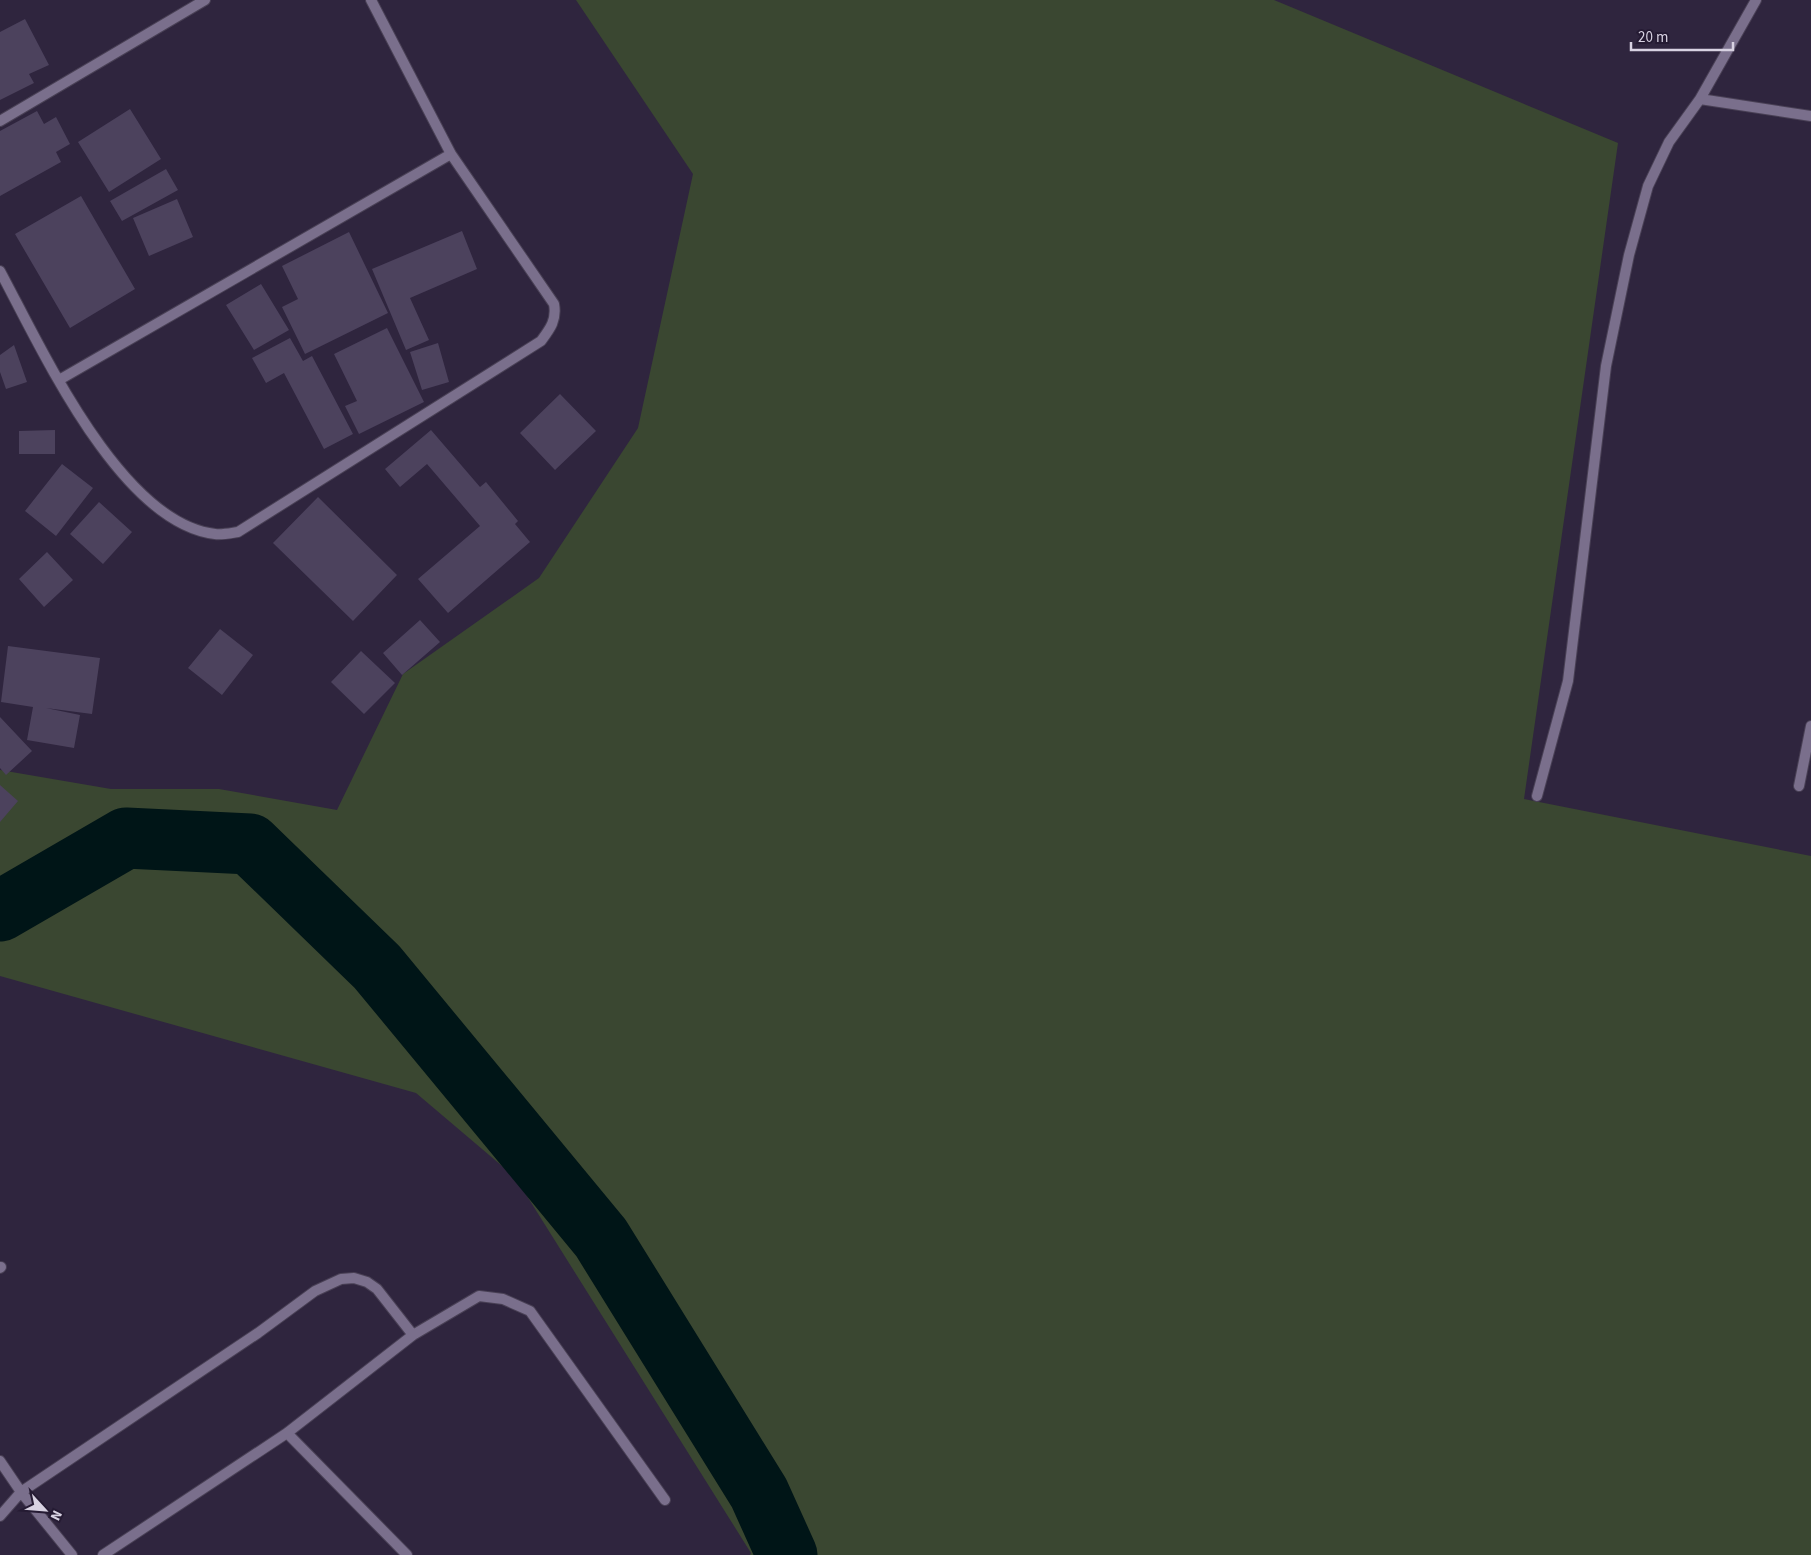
<svg xmlns="http://www.w3.org/2000/svg" width="1811" height="1555" viewBox="0 0 1811 1555" font-family="'Source Sans 3',sans-serif">
<style>
.green{fill:#3a4731}
.lines{fill:none;stroke-linecap:round;stroke-linejoin:round}
.river{stroke:#001517;stroke-width:61}
.building{fill:#4c425d}
.minor-casing{stroke:#494055;stroke-width:12}
.minor{stroke:#7a6f8c;stroke-width:10}
</style>
<rect width="100%" height="100%" fill="#2f253e"/>
<path class="green" d="M 576,0 L 1274,0 L 1618,143 L 1524,799 L 1811,856 L 1811,1555 L 750,1555 L 751,1553 L 515,1177 L 416,1093 L 0,976 L 0,770 L 111,789 L 219,789 L 337,810 L 403,674 L 539,578 L 638,428 L 693,174 Z"/>
<g class="lines">
<path class="river" d="M 0,911 L 126,838 L 250,844 L 377,967 L 601,1238 L 759,1493 L 787,1555"/>
</g>
<path class="building" d="M 25,19 L 49,65 L 29,74 L 34,83 L 0,100 L 0,32 Z
M 130,109 L 161,159 L 109,192 L 78,142 Z
M 37,111 L 44,124 L 56,117 L 70,144 L 56,152 L 61,162 L 0,196 L 0,131 Z
M 166,169 L 178,190 L 122,221 L 110,201 Z
M 81,196 L 135,289 L 70,328 L 15,234 Z
M 177,199 L 193,237 L 149,256 L 133,218 Z
M 462,231 L 477,269 L 410,298 L 429,340 L 406,350 L 372,269 Z
M 349,232 L 388,313 L 305,354 L 282,307 L 298,299 L 282,266 Z
M 261,284 L 289,330 L 254,350 L 226,305 Z
M 387,328 L 424,402 L 359,434 L 345,406 L 357,401 L 334,354 Z
M 290,338 L 303,361 L 312,356 L 353,434 L 324,449 L 284,373 L 266,383 L 252,358 Z
M 438,343 L 449,382 L 422,390 L 410,352 Z
M 14,345 L 27,382 L 6,389 L 0,372 L 0,355 Z
M 560,394 L 596,431 L 555,470 L 520,433 Z
M 55,430 L 55,454 L 19,454 L 19,431 Z
M 431,430 L 480,487 L 486,482 L 518,521 L 515,524 L 530,542 L 448,613 L 418,579 L 480,526 L 427,464 L 400,487 L 385,469 Z
M 62,464 L 93,488 L 56,536 L 25,511 Z
M 318,497 L 397,575 L 353,621 L 273,543 Z
M 99,502 L 132,532 L 103,564 L 70,534 Z
M 47,552 L 73,580 L 44,607 L 19,579 Z
M 420,620 L 440,642 L 402,675 L 383,653 Z
M 220,629 L 253,655 L 222,695 L 188,668 Z
M 8,646 L 100,658 L 92,714 L 46,708 L 80,715 L 74,748 L 27,740 L 33,707 L 1,702 Z
M 361,651 L 395,683 L 364,714 L 331,682 Z
M 0,717 L 32,751 L 6,775 L 0,768 Z
M 0,785 L 18,801 L 0,822 Z"/>
<g class="lines">
<defs>
<path id="minor" d="M 1700,99 L 1811,116
M 0,121 L 205,0
M 0,271 C 41,347 120,523 215,534 C 222,535 231,533 238,532 L 541,341 C 550,329 557,320 554,304 L 451,154 L 371,0
M 59,380 L 451,154
M 1799,786 L 1811,726
M 1537,796 L 1568,681 L 1606,366 L 1629,255 L 1648,186 L 1669,142 L 1700,99 L 1756,0
M 0,1268 L 1,1267
M 287,1433 L 407,1555
M 0,1461 L 21,1492 L 72,1555
M 0,1516 L 21,1492 L 258,1333 L 315,1291 L 341,1279 L 354,1278 L 367,1282 L 377,1289 L 413,1335
M 103,1555 L 287,1433 L 413,1335 L 479,1296 L 503,1299 L 530,1311 L 665,1500"/>
</defs>
<use href="#minor" class="minor-casing"/>
<use href="#minor" class="minor"/>
</g>
<g transform="translate(45 1510) rotate(116)" stroke="#251b33" stroke-width="4" paint-order="stroke">
<path d="M0-4L9 19L0 12L-9 19Z" fill="#d8d2e2"/>
<text y="-8" font-size="14" font-weight="bold" text-anchor="middle" fill="#d8d2e2">N</text>
</g>
<path d="M1631 42v8h102v-8" fill="none" stroke="#d8d2e2" stroke-width="2.5"/>
<text x="1638" y="42" font-size="15" fill="#d8d2e2" stroke="#251b33" stroke-width="4" paint-order="stroke">20 m</text>
</svg>
